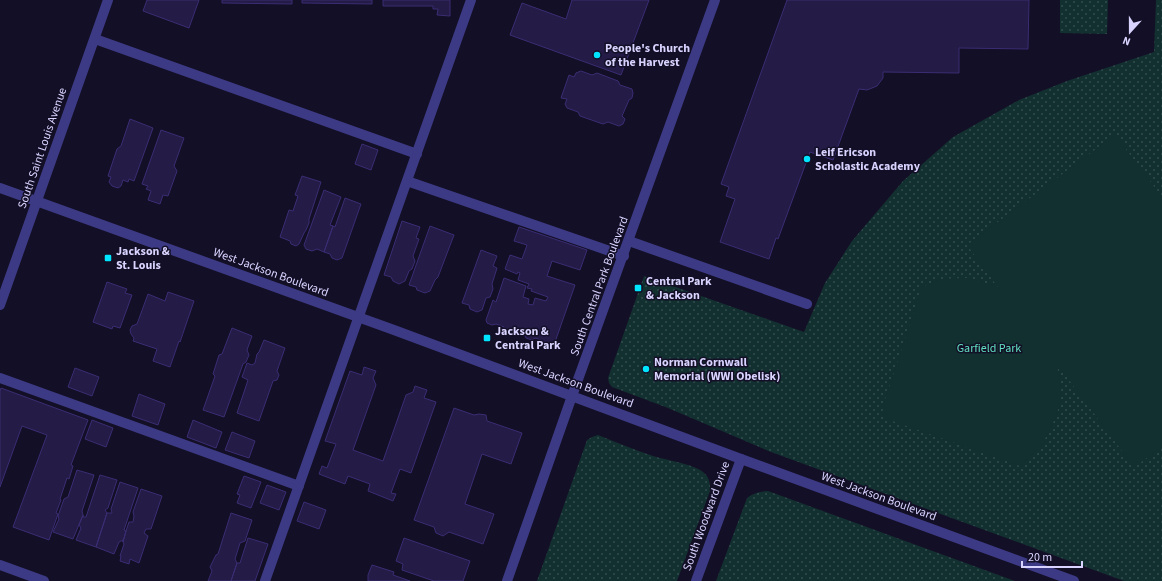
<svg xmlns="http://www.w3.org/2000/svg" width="1162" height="581" viewBox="0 0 1162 581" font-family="'Source Sans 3',sans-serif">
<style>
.grass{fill:url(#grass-dots)}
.garden{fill:#12302f}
.building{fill:#241b47;stroke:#3b2d73}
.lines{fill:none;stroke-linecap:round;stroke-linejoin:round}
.service{stroke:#3d3a85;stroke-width:10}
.minor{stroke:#3d3a85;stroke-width:10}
.tertiary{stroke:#3d3a85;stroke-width:10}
.poi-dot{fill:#00e5ff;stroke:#130f26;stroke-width:1.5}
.labels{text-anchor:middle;stroke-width:3;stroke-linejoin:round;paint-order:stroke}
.poi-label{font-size:12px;font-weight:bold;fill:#d9d4ff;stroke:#130f26;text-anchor:start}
.street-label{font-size:12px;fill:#d9d4ff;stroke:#130f26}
.park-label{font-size:12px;fill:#5fe0c0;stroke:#130f26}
</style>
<defs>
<pattern id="grass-dots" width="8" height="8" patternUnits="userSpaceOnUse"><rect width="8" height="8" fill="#12302f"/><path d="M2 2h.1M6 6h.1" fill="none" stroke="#344d4e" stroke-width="1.8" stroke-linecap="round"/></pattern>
</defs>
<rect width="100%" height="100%" fill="#130f26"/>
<path class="grass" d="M 1060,0 L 1108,0 L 1107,34 L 1060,33 Z
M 1156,0 L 1162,0 L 1162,581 L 1124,581 L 771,452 L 668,408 L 612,387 L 609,383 L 608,378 L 644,276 L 804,332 L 825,283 L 852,241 L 903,181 L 953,137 L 1019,100 L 1067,81 L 1154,52 Z
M 598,435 C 616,442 635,450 653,456 C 665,460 694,464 703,472 C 709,476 711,485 710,491 L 677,581 L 537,581 L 587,440 L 592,437 Z
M 768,491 L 779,495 L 1015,581 L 716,581 L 747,498 C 754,493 759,492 768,491 Z"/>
<path class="garden" d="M 1115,135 L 1162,197 L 1162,447 L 1134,467 L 1057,364 C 1058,374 1062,384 1061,395 C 1061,408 1047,439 1038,449 C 1032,455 1026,460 1020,466 L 890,420 C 884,416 882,413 883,406 L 922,287 L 941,279 L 966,278 L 989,284 L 1000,290 L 967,245 Z"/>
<path class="building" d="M 147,0 L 199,0 L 189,28 L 143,11 Z
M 222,0 L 292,0 L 292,4 L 222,3 Z
M 302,0 L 372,0 L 372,4 L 302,3 Z
M 383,0 L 450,0 L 450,16 L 437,15 L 438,9 L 433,9 L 433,6 L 383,6 Z
M 572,0 L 649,0 L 621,75 L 510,35 L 522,3 L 566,19 Z
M 787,0 L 1029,0 L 1028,49 L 959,48 L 959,73 L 883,72 L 883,78 L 877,86 L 867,90 L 859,89 L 833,160 L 810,152 L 778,239 L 776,238 L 769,259 L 720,242 L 735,199 L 726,196 L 729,187 L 721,184 Z
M 581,71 L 592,75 L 597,73 L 618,81 L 620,85 L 632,89 L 633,93 L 632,98 L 629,100 L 622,116 L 625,119 L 623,124 L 619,126 L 608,122 L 603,124 L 580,116 L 578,112 L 567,108 L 565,104 L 567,99 L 561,98 L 569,75 L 574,77 L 576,73 Z
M 130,119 L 153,128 L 134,181 L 129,179 L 128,182 L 123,180 L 121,186 L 118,188 L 112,186 L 109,182 L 111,177 L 108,176 L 117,149 L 121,146 Z
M 161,130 L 184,138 L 174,166 L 177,171 L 168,196 L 163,195 L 160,204 L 148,200 L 151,191 L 146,189 L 148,186 L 142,184 Z
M 362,144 L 378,150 L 371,170 L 355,164 Z
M 302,176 L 321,182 L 309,219 L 309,223 L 306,230 L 304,233 L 299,244 L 296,246 L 291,244 L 290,241 L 280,237 L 289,210 L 293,211 L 298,196 L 295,195 Z
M 324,190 L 341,197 L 330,225 L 333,226 L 324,252 L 317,249 L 312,251 L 306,249 L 304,245 Z
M 345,198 L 361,204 L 342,258 L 337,260 L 332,258 L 330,254 L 324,252 L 333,226 L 335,227 Z
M 402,221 L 420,227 L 416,238 L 419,239 L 413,256 L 415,261 L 412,269 L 409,271 L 405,281 L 399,284 L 393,281 L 391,277 L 384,275 Z
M 430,226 L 454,235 L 438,277 L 435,280 L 430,291 L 425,293 L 417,290 L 416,287 L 409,285 Z
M 519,227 L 587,250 L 580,270 L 552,261 L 547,276 L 575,285 L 554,345 L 550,347 L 545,344 L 543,341 L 535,338 L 532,340 L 526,338 L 524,334 L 515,331 L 511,332 L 505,330 L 504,327 L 496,324 L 492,325 L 487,323 L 486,320 L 493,300 L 496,302 L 504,278 L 526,286 L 523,297 L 529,299 L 528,304 L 533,305 L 535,298 L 546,301 L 548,297 L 531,291 L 532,289 L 527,288 L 529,284 L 518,280 L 520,273 L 518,272 L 517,274 L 505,269 L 510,255 L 522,259 L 527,245 L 514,241 Z
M 481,250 L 497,256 L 493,266 L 497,268 L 492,284 L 493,289 L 490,297 L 486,298 L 482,310 L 477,312 L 470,309 L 469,305 L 462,303 Z
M 107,282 L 127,289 L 125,293 L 132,295 L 120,328 L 113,326 L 112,329 L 93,322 Z
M 168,292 L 194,301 L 180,342 L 179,341 L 170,367 L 153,361 L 157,349 L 133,341 L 134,338 L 131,334 L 130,330 L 132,326 L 137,324 L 148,294 L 165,301 Z
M 232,328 L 252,336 L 247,350 L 249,355 L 246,362 L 243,364 L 224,417 L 203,410 L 215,376 L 213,374 L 219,355 L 222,354 Z
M 264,340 L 285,348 L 277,371 L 279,375 L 277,380 L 273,381 L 259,421 L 237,413 L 248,380 L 242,377 L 247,363 L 252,365 L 255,363 L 257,354 L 259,352 Z
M 364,367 L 376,371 L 373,378 L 376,385 L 353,450 L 383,461 L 406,395 L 413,392 L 415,386 L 427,390 L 424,398 L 436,402 L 411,473 L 400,469 L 391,493 L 396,494 L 393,501 L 368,491 L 370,484 L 348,476 L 345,484 L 319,474 L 322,466 L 327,468 L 336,444 L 325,441 L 350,371 L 362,375 Z
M 75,368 L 99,377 L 92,396 L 68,387 Z
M 1,388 L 88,420 L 71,465 L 73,466 L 69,479 L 67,478 L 60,499 L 61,500 L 56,513 L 58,514 L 49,540 L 13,527 L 47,435 L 22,426 L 0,487 L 0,391 Z
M 139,394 L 165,404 L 158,425 L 132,416 Z
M 454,408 L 474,415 L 479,414 L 486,415 L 487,421 L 522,433 L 511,464 L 482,454 L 465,504 L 494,514 L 483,544 L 449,532 L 443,536 L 436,533 L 434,527 L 414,520 Z
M 92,420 L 113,428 L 106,447 L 85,439 Z
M 193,420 L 222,432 L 216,448 L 187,437 Z
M 232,432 L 255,441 L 249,458 L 225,450 Z
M 77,470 L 94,475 L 82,511 L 83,515 L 73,539 L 53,532 L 59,519 L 58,516 L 64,499 L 68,497 Z
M 100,475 L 117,480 L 108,508 L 105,510 L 107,513 L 96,547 L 76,540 L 81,528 L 79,525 L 83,515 L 83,517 L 86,517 Z
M 244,476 L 261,482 L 251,508 L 237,503 L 240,495 L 237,494 Z
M 120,482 L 138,488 L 124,530 L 126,531 L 123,542 L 123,540 L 119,542 L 114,554 L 96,547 L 107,513 L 112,513 L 111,509 Z
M 267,485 L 286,492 L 279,510 L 260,503 Z
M 141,489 L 162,496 L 151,529 L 146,529 L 144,533 L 148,536 L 139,563 L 130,559 L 129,564 L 120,561 L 121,556 L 120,556 L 124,544 L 123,542 L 126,531 L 129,522 L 133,522 L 134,516 L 133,512 Z
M 304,502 L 326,510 L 319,529 L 297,521 Z
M 231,513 L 252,520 L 245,541 L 240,543 L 235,559 L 237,563 L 231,581 L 208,581 L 212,571 L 210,567 L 216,555 L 218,554 Z
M 248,538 L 268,544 L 255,581 L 231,581 L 237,563 L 240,563 Z
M 404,538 L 470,561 L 463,581 L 434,581 L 402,570 L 403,564 L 396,561 Z
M 372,565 L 394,572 L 393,575 L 410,581 L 368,581 L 368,575 Z"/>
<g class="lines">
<path class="service" d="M 95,39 L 417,154
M 407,181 L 624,256
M 629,241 L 807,304
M 0,378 L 299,486
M 265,581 L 471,0
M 696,581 L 741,459"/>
<path class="minor" d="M 0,305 L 108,0
M 0,565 L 44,581"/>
<path class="tertiary" d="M 0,188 L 394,330 L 741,459 L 1074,581
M 507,581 L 572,396 L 715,0"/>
</g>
<g class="poi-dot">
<circle cx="597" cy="55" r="4"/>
<circle cx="807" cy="159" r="4"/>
<rect x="104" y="254" width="8" height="8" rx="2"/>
<rect x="634" y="284" width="8" height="8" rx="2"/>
<rect x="483" y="334" width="8" height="8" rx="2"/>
<circle cx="646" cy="369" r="4"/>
</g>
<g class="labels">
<g class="poi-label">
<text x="605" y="52">People's Church<tspan x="605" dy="14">of the Harvest</tspan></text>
<text x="815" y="156">Leif Ericson<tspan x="815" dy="14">Scholastic Academy</tspan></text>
<text x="116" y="255">Jackson &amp;<tspan x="116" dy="14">St. Louis</tspan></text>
<text x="646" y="285">Central Park<tspan x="646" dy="14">&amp; Jackson</tspan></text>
<text x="495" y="335">Jackson &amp;<tspan x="495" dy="14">Central Park</tspan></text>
<text x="654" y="366">Norman Cornwall<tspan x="654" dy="14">Memorial (WWI Obelisk)</tspan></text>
</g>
<g class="street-label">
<text transform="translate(42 148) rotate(-71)" y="4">South Saint Louis Avenue</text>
<text transform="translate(271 272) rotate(20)" y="4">West Jackson Boulevard</text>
<text transform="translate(599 286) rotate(-70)" y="4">South Central Park Boulevard</text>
<text transform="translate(576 383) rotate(20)" y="4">West Jackson Boulevard</text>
<text transform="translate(879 496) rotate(20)" y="4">West Jackson Boulevard</text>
<text transform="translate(706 516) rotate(-70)" y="4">South Woodward Drive</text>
</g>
<g class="park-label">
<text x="989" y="352">Garfield Park</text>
</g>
</g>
<g transform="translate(1130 32) rotate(201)" stroke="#130f26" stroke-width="3" paint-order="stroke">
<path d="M0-3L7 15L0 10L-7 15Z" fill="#d9d4ff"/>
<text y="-6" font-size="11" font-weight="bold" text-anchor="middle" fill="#d9d4ff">N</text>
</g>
<path d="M1022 561v6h60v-6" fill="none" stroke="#d9d4ff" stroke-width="2"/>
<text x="1028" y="561" font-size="12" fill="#d9d4ff" stroke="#130f26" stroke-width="3" paint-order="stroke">20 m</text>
</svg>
